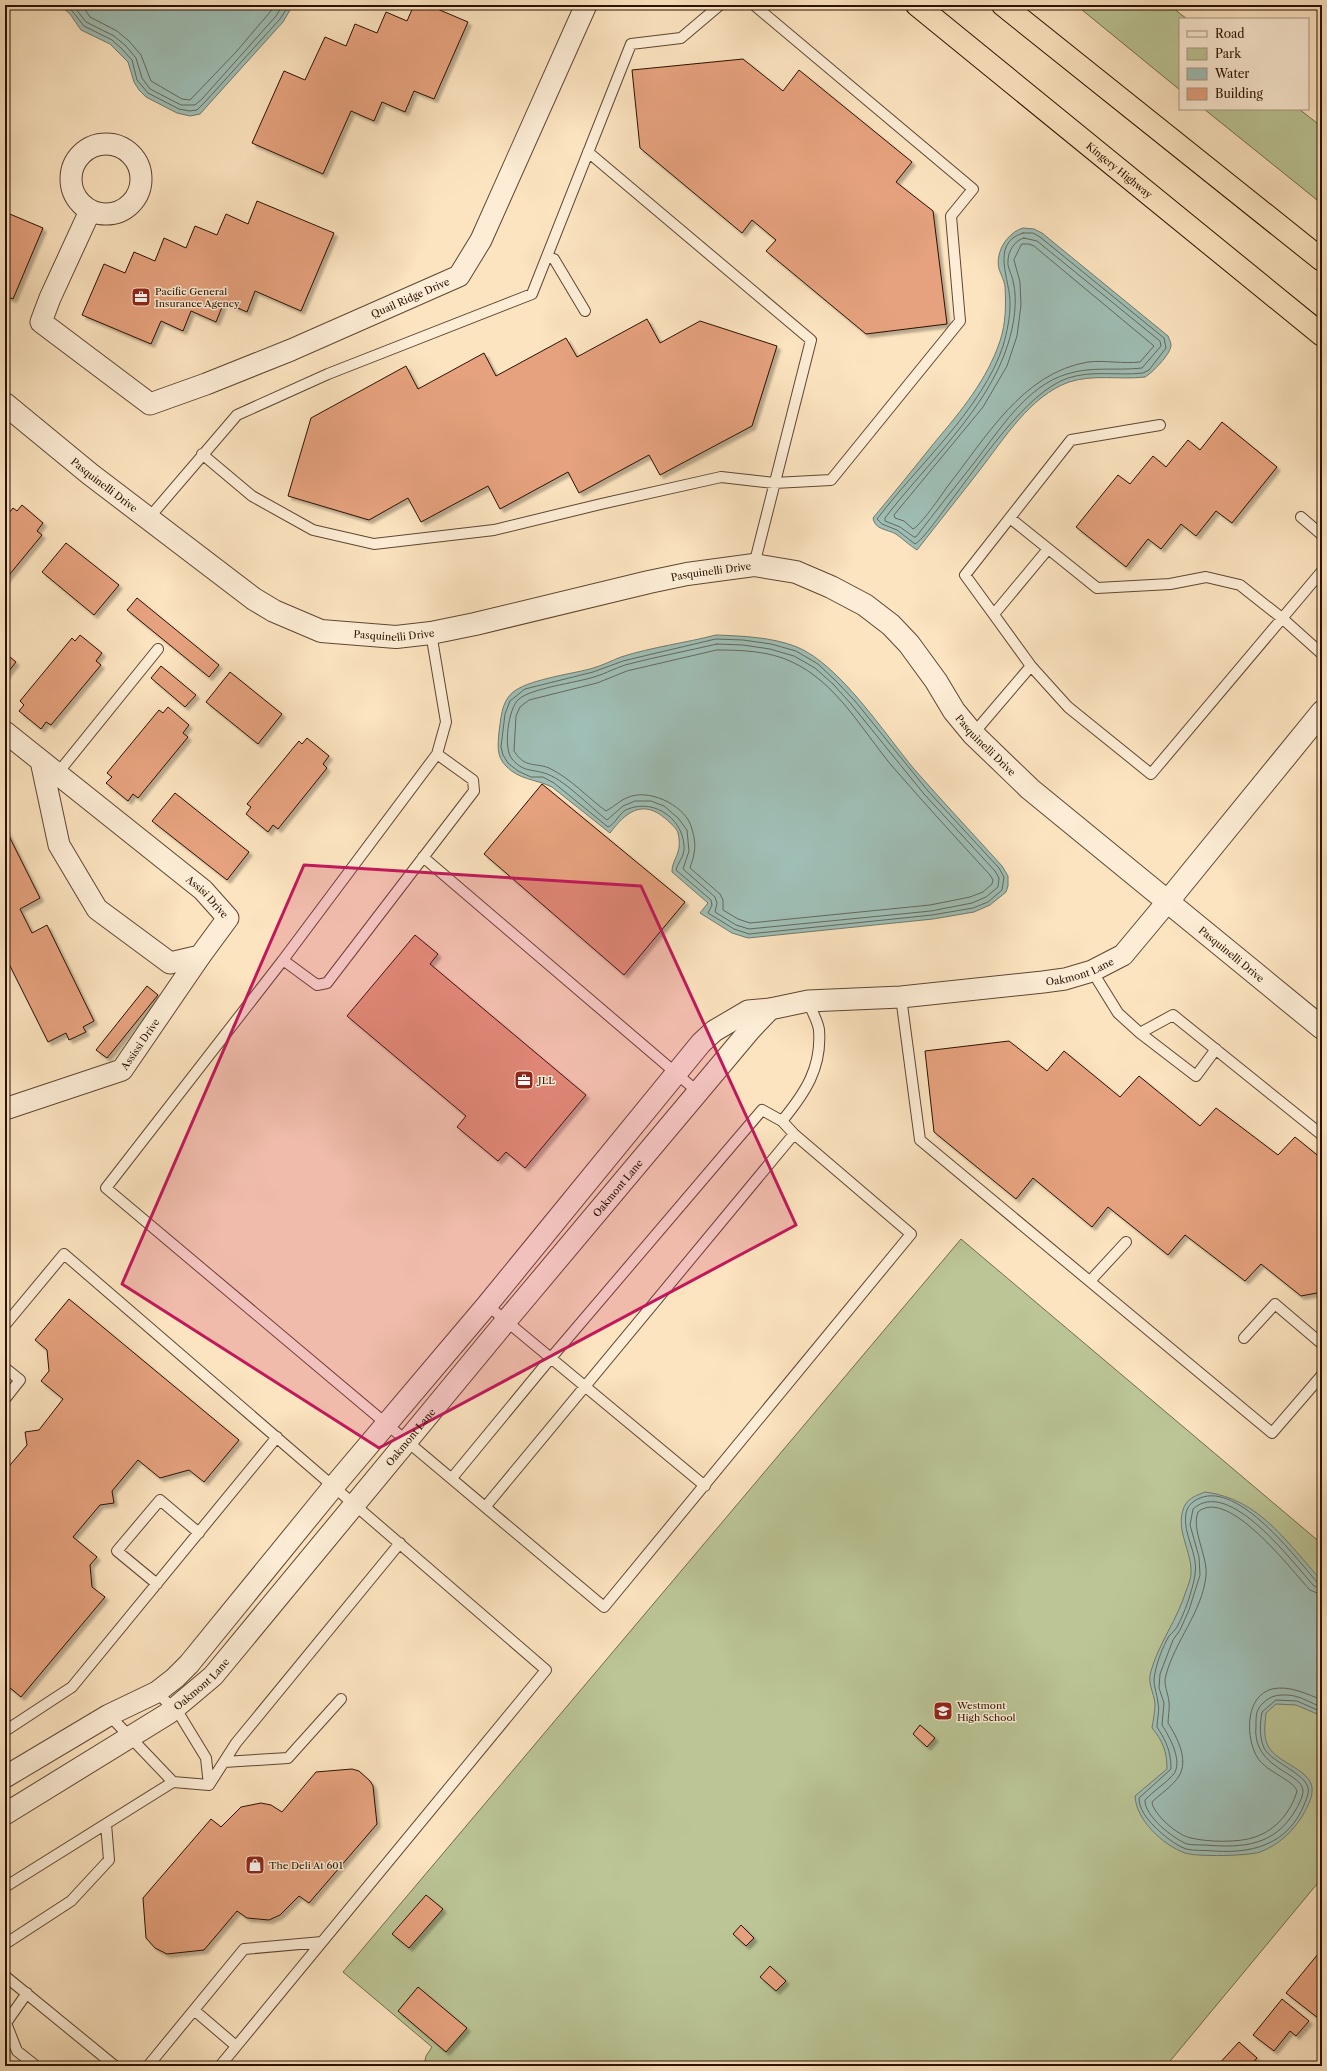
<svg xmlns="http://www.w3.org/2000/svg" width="1327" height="2071" viewBox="0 0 1327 2071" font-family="'Libre Caslon Text',serif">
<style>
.green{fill:#bbc596;stroke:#726b4c}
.water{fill:#9fbeb5;stroke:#70796d}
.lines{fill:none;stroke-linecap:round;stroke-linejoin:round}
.shore{stroke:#64685b;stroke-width:1}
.building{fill:#e6a27e;stroke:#2a1101;filter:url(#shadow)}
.service-casing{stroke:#5e4631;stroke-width:12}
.minor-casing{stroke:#5e4631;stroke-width:23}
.tertiary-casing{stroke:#5e4631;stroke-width:24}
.motorway-casing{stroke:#2a1101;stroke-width:24}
.service{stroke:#fdedd6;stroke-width:10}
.minor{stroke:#fdedd6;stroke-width:21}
.tertiary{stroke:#fdedd6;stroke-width:22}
.motorway{stroke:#fce4c0;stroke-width:22}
.marked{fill:#c2185b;fill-opacity:0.2;stroke:#c2185b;stroke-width:3;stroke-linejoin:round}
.labels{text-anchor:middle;stroke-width:3;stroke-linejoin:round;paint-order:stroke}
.street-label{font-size:10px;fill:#2a1101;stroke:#fdedd6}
.poi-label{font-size:10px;fill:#2a1101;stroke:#fdedd6;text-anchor:start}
</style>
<defs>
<filter id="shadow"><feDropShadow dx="3.5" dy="3.5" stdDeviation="1" flood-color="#0004"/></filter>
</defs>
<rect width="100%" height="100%" fill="#fce4c0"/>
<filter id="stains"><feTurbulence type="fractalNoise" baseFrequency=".005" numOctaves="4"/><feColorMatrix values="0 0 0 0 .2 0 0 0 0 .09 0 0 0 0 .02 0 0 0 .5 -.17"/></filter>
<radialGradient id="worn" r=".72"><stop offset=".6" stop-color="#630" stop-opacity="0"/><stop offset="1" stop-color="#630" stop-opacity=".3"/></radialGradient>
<path class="green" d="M 1076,5 L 1169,5 L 1187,19 L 1180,19 L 1180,90 Z
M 1204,109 L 1299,109 L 1322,127 L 1322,204 Z
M 961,1239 L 1322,1544 L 1322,1878 L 1166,2066 L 424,2066 L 426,2056 L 432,2047 L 343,1972 Z"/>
<path class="water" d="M 40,5 L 293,5 L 283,22 L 208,105 L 200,114 L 190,116 L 177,113 L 146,97 L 139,90 L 134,82 L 128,62 L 110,44 L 81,30 L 70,14 L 63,8 Z
M 1023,228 L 1034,229 L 1042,233 L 1168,336 C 1169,339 1171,342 1171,345 C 1171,354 1152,373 1145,377 C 1119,380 1094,374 1069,382 C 1030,396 1004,439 979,471 C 959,497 938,523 917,550 C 909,545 903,539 896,534 C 887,529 875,530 873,518 C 894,493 914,468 935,442 C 961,411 987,380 1000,341 C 1006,323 1006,305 1005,286 C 1004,280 1001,275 999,269 C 995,252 1007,233 1023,228 Z
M 716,635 C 742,636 772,637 797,647 C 840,665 884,733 914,769 C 943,802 973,834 1002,866 L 1008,876 L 1008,886 L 1006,892 L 990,905 L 974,912 L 933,919 L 748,938 L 732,933 L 700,913 L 708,903 L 672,872 C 672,858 683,854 678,833 C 677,828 670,823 666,819 C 642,798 625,813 610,833 L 552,787 C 536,779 519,780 506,766 C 496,756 498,745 499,732 C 501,719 501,703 512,693 C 526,680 571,674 590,669 C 601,666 611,661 621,657 C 652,647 685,643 716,635 Z
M 1205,1492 C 1260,1499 1287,1543 1322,1581 L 1322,1716 L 1296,1705 L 1276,1704 L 1266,1713 C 1265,1724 1263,1736 1268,1746 C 1277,1764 1315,1770 1312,1792 C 1312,1799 1306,1809 1303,1815 C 1293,1831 1279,1845 1260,1852 C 1248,1856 1197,1857 1185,1853 C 1163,1845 1136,1820 1135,1796 L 1167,1769 C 1167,1752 1163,1741 1152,1728 C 1153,1721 1155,1712 1155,1704 C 1154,1692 1147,1684 1151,1671 C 1159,1643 1177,1620 1186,1591 C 1188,1585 1191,1579 1191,1573 C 1192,1552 1176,1531 1183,1510 C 1186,1499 1195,1496 1205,1492 Z"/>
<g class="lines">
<path class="shore" d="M 66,5 L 73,12 L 84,26 L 112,40 L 121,48 L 132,60 L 137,80 L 148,93 L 179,109 L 190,111 L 197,110 L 205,102 L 280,19 L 289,5
M 73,5 L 86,22 L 114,36 L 125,45 L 136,58 L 142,78 L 150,89 L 181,105 L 195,105 L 202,99 L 276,16 L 283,5
M 82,5 L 90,17 L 117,31 L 129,41 L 141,55 L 151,81 L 182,99 L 190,100 L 236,52 L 276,5
M 1023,233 L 1033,233 L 1040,237 L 1164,338 L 1166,348 L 1149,370 L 1143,373 C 1118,376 1093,370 1068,378 C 1026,392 978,466 950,502 C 943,511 923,540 915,544 L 897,530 L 882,524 L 877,519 C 917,466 983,408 1003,346 C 1007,332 1010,318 1010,304 C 1011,281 989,243 1023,233 Z
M 1024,238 L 1037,241 L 1160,341 L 1161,346 L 1142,368 C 1116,371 1092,366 1067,374 C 1026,386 999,431 974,463 C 955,487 935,512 916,537 L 914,537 L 900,527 L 885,521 L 885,518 C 926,464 988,409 1008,344 C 1014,325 1018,300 1013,281 C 1012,274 1007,268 1008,261 C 1008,251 1015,240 1024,238 Z
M 1022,244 L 1029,244 L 1034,246 L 1154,346 L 1140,362 C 1123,364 1105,360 1088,362 C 1022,373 986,438 947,487 C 941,496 920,526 913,529 L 904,521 L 895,518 L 894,515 L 983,407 L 1007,366 L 1017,336 L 1021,305 L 1020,282 L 1014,260 Z
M 716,639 L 743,640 L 771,644 L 796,651 L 818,664 L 836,681 L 855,701 L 928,791 L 999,868 L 1004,877 L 1002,890 L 988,902 L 973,908 L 932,915 L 749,934 L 734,929 L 708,913 L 712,905 L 711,900 L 676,870 C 677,864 683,858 684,851 C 686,821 656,798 628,809 C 619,812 616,824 608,827 L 554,783 L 543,777 L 531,777 L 518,771 L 508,763 L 503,755 L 501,747 L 505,714 L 510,701 L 525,689 L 593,672 L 623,661 Z
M 717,644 L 743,645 L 770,649 L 794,656 L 815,668 L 833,684 L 851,704 L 924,794 L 995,871 L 999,878 L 998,887 L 986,897 L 972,903 L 931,911 L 749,929 L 736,925 L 715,912 L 717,903 L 715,897 L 683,869 L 689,851 L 687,830 L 678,818 L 664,806 L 651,801 L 635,801 L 623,806 L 607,820 C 590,807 563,778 544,773 C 531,769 523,772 512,759 C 503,749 508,708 519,699 C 532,688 575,683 594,677 C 605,674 615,668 625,665 C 655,657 687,651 717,644 Z
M 717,650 C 741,650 770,651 792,662 C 836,682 862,730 892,766 C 924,803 957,839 990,875 L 993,880 L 992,884 L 983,892 L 970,897 L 930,905 L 750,923 L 738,919 L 723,910 L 723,900 L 720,894 L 690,868 C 691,863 694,858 694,853 C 696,846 694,836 692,829 C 687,807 653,790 632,796 C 621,799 615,806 606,811 C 587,797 570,778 549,768 C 534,762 526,769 514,751 L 516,716 L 520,707 L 529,700 L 597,683 L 627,671 Z
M 1322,1584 L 1317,1582 C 1295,1557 1239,1482 1200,1498 C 1193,1501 1188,1505 1186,1513 C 1182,1534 1199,1554 1195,1575 C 1192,1592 1185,1612 1177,1627 C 1175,1630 1172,1633 1169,1636 C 1163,1646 1157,1662 1155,1673 C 1152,1684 1157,1692 1158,1703 C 1160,1710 1157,1719 1157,1727 C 1166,1741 1171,1751 1171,1769 L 1139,1798 C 1139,1809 1147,1819 1154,1826 C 1163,1835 1175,1845 1186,1849 C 1194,1851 1205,1850 1214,1851 C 1259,1854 1294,1841 1308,1794 C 1313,1775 1272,1764 1264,1748 C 1259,1736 1260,1724 1262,1712 L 1276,1700 L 1297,1701 L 1322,1712
M 1322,1589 L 1314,1586 C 1293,1563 1229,1476 1193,1509 L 1190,1525 L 1199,1557 L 1200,1575 L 1189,1610 L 1180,1630 L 1173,1640 L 1160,1674 L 1159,1688 L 1164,1703 L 1162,1725 C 1169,1736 1184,1762 1173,1775 C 1165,1784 1153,1791 1145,1800 C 1144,1816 1174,1839 1187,1844 C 1192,1845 1200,1845 1205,1845 C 1243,1848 1274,1846 1295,1811 C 1298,1806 1303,1797 1303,1791 C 1303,1772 1251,1769 1256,1725 C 1256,1715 1256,1710 1263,1703 C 1272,1695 1277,1695 1288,1695 C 1301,1696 1310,1703 1322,1707
M 1322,1595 L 1310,1590 C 1292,1571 1228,1486 1198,1512 C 1191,1530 1208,1556 1206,1576 C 1202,1612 1175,1641 1166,1675 C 1163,1685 1168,1692 1169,1702 C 1170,1709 1168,1716 1168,1723 C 1177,1737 1189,1760 1179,1776 C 1173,1786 1160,1794 1152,1802 C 1153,1814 1178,1836 1191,1838 C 1207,1842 1239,1843 1255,1837 C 1276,1830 1291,1812 1297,1791 C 1292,1778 1263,1772 1255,1753 C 1246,1733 1246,1696 1272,1689 C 1289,1685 1307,1694 1322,1700"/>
</g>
<path class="building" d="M 414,5 L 428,5 L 468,22 L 434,99 L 414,91 L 405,112 L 382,102 L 374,121 L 351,111 L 323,174 L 252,143 L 284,71 L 305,80 L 325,37 L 346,46 L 355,24 L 377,33 L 386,12 L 407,21 Z
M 743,59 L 783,91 L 799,70 L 912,162 L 896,182 L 933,211 L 947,324 L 866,334 L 766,251 L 776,240 L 752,220 L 742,233 L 640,148 L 632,70 Z
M 257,201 L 334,233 L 301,311 L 255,291 L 247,312 L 224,302 L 216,322 L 191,311 L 183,331 L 161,321 L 151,344 L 82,315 L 104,264 L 125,273 L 134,252 L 155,261 L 164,238 L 186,248 L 195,226 L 217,235 L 226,214 L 248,224 Z
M 5,212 L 43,228 L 13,299 L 5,296 Z
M 647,319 L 660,343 L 700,321 L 777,346 L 752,426 L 660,475 L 649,455 L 579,493 L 568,472 L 500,509 L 488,486 L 421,522 L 408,498 L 369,520 L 288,496 L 311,418 L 406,366 L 418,389 L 484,353 L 496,376 L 566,338 L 577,357 Z
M 1222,422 L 1277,467 L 1232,523 L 1216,511 L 1196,536 L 1181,524 L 1161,549 L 1148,539 L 1126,567 L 1076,527 L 1118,475 L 1130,484 L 1153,456 L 1166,467 L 1188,440 L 1200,450 Z
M 22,505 L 43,523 L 37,531 L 42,535 L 5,580 L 5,518 L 13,508 L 17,511 Z
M 66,543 L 119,585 L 94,615 L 42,572 Z
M 137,598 L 219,665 L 209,677 L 127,610 Z
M 80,635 L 102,653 L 96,661 L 101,665 L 51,725 L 46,722 L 41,729 L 19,711 L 24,705 L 20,701 L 72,638 L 75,641 Z
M 5,653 L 16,662 L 5,676 Z
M 161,666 L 196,695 L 185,707 L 151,678 Z
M 230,672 L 282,714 L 258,744 L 206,702 Z
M 168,707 L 189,725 L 183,733 L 188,737 L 138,798 L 133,794 L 128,801 L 106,783 L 112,777 L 107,773 L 159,710 L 163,713 Z
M 307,738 L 329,756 L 323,764 L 327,768 L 278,829 L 273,825 L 268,832 L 246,814 L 251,807 L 247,804 L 299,741 L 302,744 Z
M 542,784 L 685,902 L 624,975 L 484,854 Z
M 175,793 L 249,852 L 227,880 L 152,821 Z
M 5,828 L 40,898 L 20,909 L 32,933 L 47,925 L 94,1021 L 83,1027 L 86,1032 L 69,1040 L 66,1033 L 48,1042 L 5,956 Z
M 415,935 L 438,954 L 430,964 L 586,1095 L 525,1168 L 506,1152 L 498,1161 L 457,1127 L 466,1116 L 347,1016 Z
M 147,986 L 158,995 L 107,1058 L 96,1050 Z
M 1009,1041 L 1047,1071 L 1064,1051 L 1120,1097 L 1139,1076 L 1200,1126 L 1216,1108 L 1278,1155 L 1295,1137 L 1322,1159 L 1322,1292 L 1301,1296 L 1261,1264 L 1245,1281 L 1185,1235 L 1168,1255 L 1108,1207 L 1092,1227 L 1033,1178 L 1016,1199 L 934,1132 L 925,1051 Z
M 69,1299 L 239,1440 L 204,1482 L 189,1470 L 160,1478 L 138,1460 L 112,1491 L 114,1503 L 100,1505 L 73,1537 L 97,1557 L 90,1565 L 92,1587 L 105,1597 L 21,1697 L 9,1687 L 5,1687 L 5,1471 L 27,1445 L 25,1432 L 39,1430 L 63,1399 L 41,1381 L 49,1371 L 47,1350 L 35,1340 Z
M 920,1725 L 935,1738 L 927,1747 L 913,1734 Z
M 352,1769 L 359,1771 L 370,1781 L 373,1786 L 377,1824 L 309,1903 L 299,1896 L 280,1915 L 269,1920 L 247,1918 L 237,1911 L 204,1950 L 167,1954 L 155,1948 L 146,1938 L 143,1898 L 211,1819 L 221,1827 L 241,1807 L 261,1803 L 271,1805 L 282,1812 L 316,1772 Z
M 426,1895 L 443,1909 L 409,1948 L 392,1934 Z
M 741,1925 L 754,1938 L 746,1946 L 733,1934 Z
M 1318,1954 L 1322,1957 L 1322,2014 L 1318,2018 L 1286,1993 Z
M 770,1966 L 786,1981 L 776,1991 L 760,1977 Z
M 418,1987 L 467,2028 L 446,2052 L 398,2011 Z
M 1282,1999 L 1309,2021 L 1296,2036 L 1290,2031 L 1274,2051 L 1253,2035 Z
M 1239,2042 L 1257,2058 L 1250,2066 L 1217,2066 Z"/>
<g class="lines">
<defs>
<path id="service" d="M 588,152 L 811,340 L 754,565
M 554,259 L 585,311
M 1160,425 L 1071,440 L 965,575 L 1031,666 L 1068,707 L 1151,774 L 1322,571
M 202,454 L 252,496 L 313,530 L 374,544 L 494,530 L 601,504 L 721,477 L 774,483 L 831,480 L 960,321 L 951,216 L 973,189 L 754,5
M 1301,517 L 1322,535
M 1010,518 L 1097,588 L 1170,584 L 1206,577 L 1240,585 L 1283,619 L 1322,654
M 148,519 L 237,415 L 328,374 L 532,294 L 631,44 L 681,38 L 720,5
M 994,614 L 1048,549
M 431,633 L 446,722 L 437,754 L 473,780 L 474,791 L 327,983 L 317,985 L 283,960 L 106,1188 L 604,1607 L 911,1234 L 794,1134 L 782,1121 L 762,1110 L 550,1359 L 452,1478
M 973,734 L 1031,666
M 57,774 L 158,649
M 423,857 L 698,1092
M 283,960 L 437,754
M 1092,971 L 1118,1013 L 1140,1033 L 1173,1015 L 1322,1135
M 901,997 L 920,1140 L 1272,1433 L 1322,1375
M 1140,1033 L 1196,1076 L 1216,1049
M 782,1121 C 805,1093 822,1068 819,1030 C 818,1021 811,1010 808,1001
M 1090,1281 L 1126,1242
M 487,1305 L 705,1486
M 5,1325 L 64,1254 L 546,1670 L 220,2066
M 1244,1338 L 1275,1304 L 1322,1344
M 5,1368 L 20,1380 L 5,1399
M 486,1506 L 794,1134
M 157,1584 L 117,1551 L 160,1500 L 199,1533
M 157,1692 L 181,1717 L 206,1758 L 209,1785
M 109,1715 L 173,1782 L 209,1785
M 5,1731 L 72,1687 L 277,1437
M 224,1762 L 288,1758 L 341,1699
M 209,1785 L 236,1743 L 400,1543
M 5,1887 L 173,1782
M 5,1944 L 71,1901 L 109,1860 L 106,1824
M 5,1976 L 115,2066
M 27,1993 L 6,2023 L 17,2051 L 36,2066
M 194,2010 L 236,2046
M 148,2066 L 244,1949 L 322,1942"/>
<g id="minor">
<circle cx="106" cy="179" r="35"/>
<path id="s1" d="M 90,211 L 50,298 L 41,322 L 150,404 L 206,384 L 291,350 L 459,276 L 481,240 L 586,5"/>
<path id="s2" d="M 5,732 L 203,890 L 228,918 L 200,956 L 170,963 L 97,909 L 59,845 L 41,761"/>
<path id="s3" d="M 5,1109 L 122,1070 L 200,956"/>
<path id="s4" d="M 5,1777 L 109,1715 L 157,1692 L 175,1678 L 189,1664 L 334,1486 L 487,1305 L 701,1043 L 714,1031 L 748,1011 L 770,1009 L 808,1001 L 901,997 L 1043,982 L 1065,979 L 1092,971 L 1123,955 L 1168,901"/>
<path id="s5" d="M 5,1814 L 169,1713 L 213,1676 L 506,1321 L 750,1030 L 770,1009"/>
</g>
<g id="tertiary">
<path id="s6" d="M 5,404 L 90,474 L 254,599 L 274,611 L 321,631 L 396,637 L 431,633 L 475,624 L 649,582 L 687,574 L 754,565 L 796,572 L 831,587 L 865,605 L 891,625 L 909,644 L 936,681 L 954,711 L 973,734 L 1030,789 L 1322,1028"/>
<path d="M 1168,901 L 1322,712"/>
</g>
<g id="motorway">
<path id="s7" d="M 917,5 L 1322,335"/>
<path d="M 1003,5 L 1322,260"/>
</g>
</defs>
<use href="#service" class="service-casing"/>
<use href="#minor" class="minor-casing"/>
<use href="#tertiary" class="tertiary-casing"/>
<use href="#motorway" class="motorway-casing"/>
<use href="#service" class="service"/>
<use href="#minor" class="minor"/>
<use href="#tertiary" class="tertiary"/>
<use href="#motorway" class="motorway"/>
</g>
<path class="marked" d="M 304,865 L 641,886 L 796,1225 L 379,1448 L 122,1284 Z"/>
<defs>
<symbol id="office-square" viewBox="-11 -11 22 22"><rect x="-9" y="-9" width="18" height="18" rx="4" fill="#8f2418" stroke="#fdedd6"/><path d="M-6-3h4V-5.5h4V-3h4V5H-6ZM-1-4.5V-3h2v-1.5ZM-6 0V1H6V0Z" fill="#fff"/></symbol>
<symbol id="school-square" viewBox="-11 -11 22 22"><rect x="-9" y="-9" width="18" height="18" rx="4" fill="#8f2418" stroke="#fdedd6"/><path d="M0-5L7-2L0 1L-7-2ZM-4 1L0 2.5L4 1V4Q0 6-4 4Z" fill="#fff"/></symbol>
<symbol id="shop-square" viewBox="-11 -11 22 22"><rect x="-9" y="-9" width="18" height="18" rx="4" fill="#8f2418" stroke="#fdedd6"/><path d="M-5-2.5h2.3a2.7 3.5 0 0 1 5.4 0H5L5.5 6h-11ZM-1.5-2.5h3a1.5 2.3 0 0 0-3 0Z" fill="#fff"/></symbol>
</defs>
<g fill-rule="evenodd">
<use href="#office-square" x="130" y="286" width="22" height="22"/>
<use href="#office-square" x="513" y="1069" width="22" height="22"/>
<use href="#school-square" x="932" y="1700" width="22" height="22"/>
<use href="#shop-square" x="244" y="1854" width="22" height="22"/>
</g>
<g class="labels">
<g class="street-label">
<text dy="4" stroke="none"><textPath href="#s7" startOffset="261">Kingery Highway</textPath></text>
<text dy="4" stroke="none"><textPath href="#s1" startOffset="539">Quail Ridge Drive</textPath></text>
<text dy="4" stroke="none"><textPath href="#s6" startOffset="128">Pasquinelli Drive</textPath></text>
<text dy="4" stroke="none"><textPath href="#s6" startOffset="788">Pasquinelli Drive</textPath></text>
<text dy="4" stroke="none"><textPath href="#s6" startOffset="464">Pasquinelli Drive</textPath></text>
<text dy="4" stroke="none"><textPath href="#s6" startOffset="1137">Pasquinelli Drive</textPath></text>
<text dy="4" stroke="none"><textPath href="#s2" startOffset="261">Assisi Drive</textPath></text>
<text dy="4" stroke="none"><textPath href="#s6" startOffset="1460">Pasquinelli Drive</textPath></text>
<text dy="4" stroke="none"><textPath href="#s4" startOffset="1414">Oakmont Lane</textPath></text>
<text dy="4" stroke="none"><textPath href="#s3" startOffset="155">Assissi Drive</textPath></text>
<text dy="4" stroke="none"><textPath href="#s5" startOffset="884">Oakmont Lane</textPath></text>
<text dy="4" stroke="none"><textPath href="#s5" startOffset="560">Oakmont Lane</textPath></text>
<text dy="4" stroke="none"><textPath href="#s5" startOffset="236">Oakmont Lane</textPath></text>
</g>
<g class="poi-label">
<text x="155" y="295">Pacific General<tspan x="155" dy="12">Insurance Agency</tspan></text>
<text x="538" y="1084">JLL</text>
<text x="957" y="1709">Westmont<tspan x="957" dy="12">High School</tspan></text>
<text x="269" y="1869">The Deli At 601</text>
</g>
</g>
<rect width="1327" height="2071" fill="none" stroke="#fce4c0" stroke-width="20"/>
<rect x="6" y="6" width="1315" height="2059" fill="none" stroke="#2a1101" stroke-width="2"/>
<rect x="10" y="10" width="1307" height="2051" fill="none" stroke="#2a1101"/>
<rect x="1179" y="18" width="130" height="92" fill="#fdedd6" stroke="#a99581"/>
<rect x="1187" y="31" width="20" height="6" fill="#fdedd6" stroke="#a99581"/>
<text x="1215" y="38" font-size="12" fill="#2a1101">Road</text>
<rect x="1187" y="48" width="20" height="12" fill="#bbc596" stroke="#a99581"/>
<text x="1215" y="58" font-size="12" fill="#2a1101">Park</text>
<rect x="1187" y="68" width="20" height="12" fill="#9fbeb5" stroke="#a99581"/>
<text x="1215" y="78" font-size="12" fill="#2a1101">Water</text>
<rect x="1187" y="88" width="20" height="12" fill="#e6a27e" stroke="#a99581"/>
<text x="1215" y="98" font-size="12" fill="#2a1101">Building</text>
<rect width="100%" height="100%" filter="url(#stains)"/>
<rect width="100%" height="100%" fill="url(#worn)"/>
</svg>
